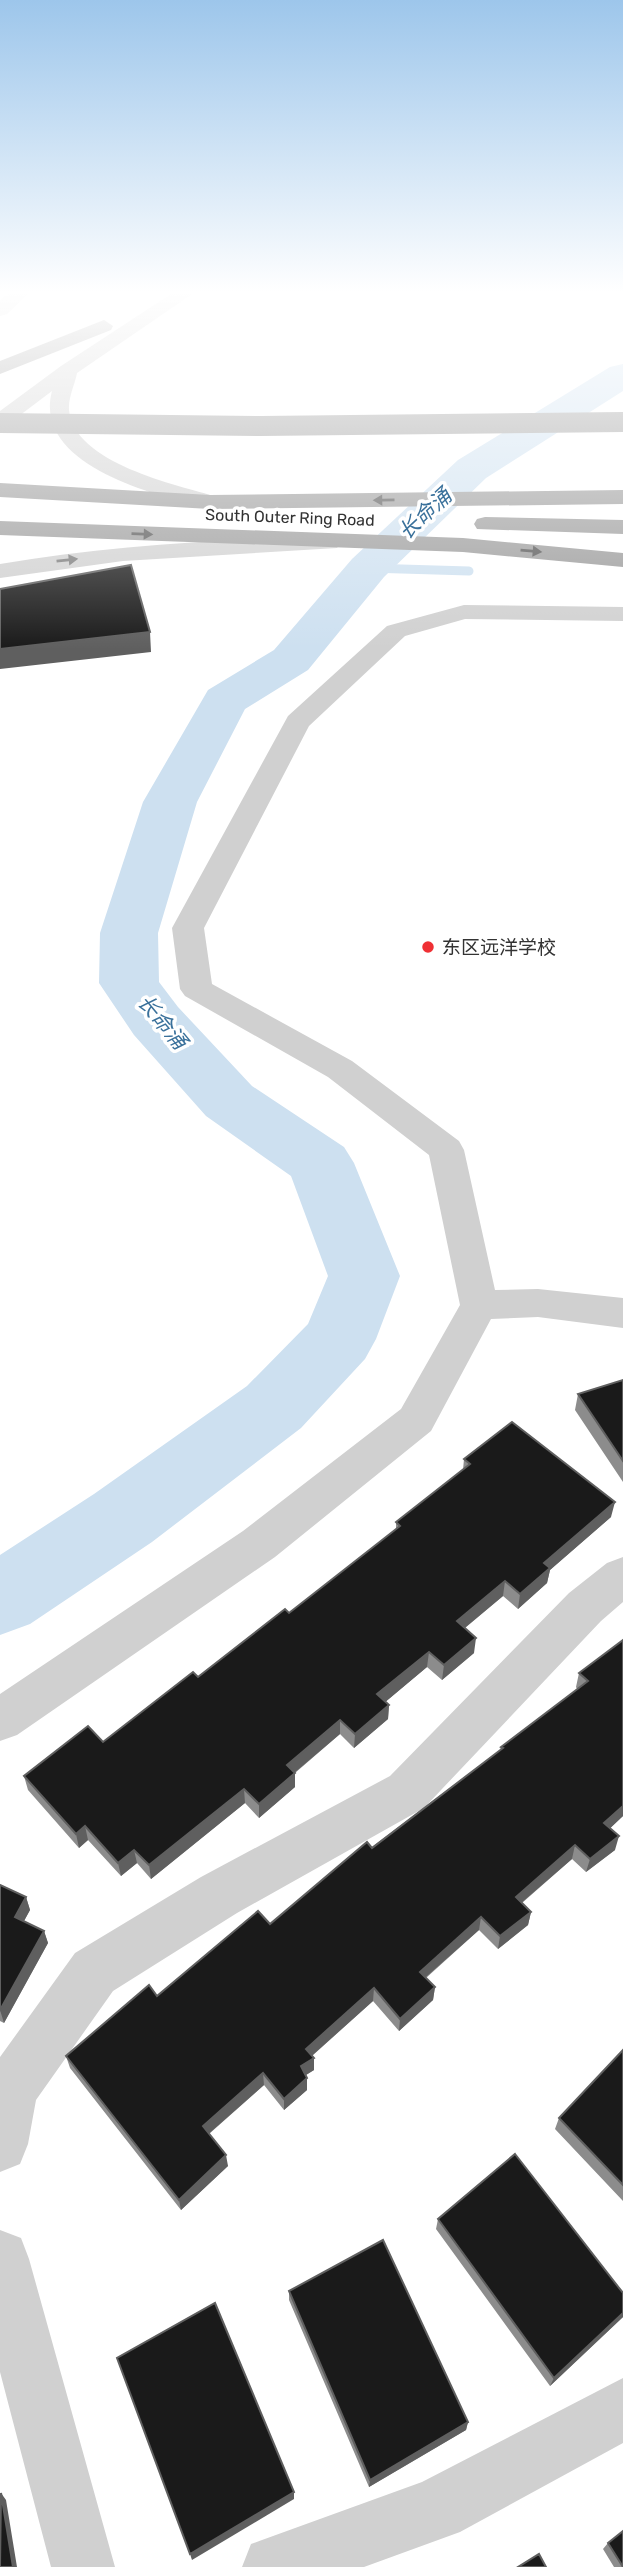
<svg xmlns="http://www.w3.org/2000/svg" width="623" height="2567" viewBox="0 0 623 2567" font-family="Rubik,'Noto Sans SC',sans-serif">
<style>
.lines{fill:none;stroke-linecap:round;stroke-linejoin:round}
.stream{stroke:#cde0f0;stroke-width:9}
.river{fill:#cde0f0;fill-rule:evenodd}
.minor{fill:#d0d0d0;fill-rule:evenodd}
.highway{fill:#9a9a9a;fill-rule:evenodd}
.highway-bridge{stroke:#9a9a9a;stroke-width:20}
.wall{fill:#8c8c8c}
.shaded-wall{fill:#5f5f5f}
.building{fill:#1a1a1a;stroke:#5f5f5f;stroke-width:2}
.oneway{fill:#525252}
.oneway2{fill:#7a7a7a}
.poi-dot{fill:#ef3034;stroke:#fff;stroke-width:2.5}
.labels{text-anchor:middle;stroke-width:7;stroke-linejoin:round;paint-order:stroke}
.far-street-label{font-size:16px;fill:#333;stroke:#fff}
.poi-label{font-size:19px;fill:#333;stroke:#fff;text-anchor:start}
.water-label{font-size:21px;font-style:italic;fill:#3a719b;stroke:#fff}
</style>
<rect width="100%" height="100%" fill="#fff"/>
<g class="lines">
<path class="stream" d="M 368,568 L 469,571"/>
<path class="river" d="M 623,364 L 623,391 L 486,478 L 384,577 L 308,670 L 245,709 L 197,802 L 158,933 L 159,982 L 178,1007 L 252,1086 L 344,1147 L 354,1163 L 400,1276 L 376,1339 L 365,1359 L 301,1428 L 152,1542 L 30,1624 L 0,1635 L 0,1555 L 94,1494 L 247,1386 L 308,1324 L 328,1276 L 291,1176 L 206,1116 L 134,1035 L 99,983 L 100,933 L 143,802 L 208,690 L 274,650 L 352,559 L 458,460 L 610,367 Z"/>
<path class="minor" d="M 12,290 L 32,290 L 7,314 L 0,316 L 0,300 Z
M 177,290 L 198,290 L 77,373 C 75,384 68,398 69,410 C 74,463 176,485 218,497 L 221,502 L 218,507 L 210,509 C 158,496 32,466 52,391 L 7,425 L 0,427 L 0,411 L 61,366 Z
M 329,536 L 337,538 L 341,543 L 337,548 L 123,561 L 0,578 L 0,564 C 109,545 219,540 329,536 Z
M 464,605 L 623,607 L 623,621 L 465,619 L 405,636 L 309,726 L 204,928 L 212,984 L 352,1061 L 459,1141 L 464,1150 L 495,1290 L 538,1289 L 623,1298 L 623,1328 L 538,1317 L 491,1319 L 431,1431 L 275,1557 L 17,1735 L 0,1741 L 0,1694 L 243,1531 L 401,1409 L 460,1305 L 429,1155 L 328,1077 L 185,996 L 180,989 L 172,928 L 288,716 L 387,626 Z
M 623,1557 L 623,1602 L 601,1621 L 424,1808 L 237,1913 L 113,1991 L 36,2100 L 28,2144 L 20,2164 L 0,2172 L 0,2057 L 75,1953 L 201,1877 L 390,1776 L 569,1593 L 607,1563 Z
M 0,2230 L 21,2238 L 29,2259 L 115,2567 L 51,2567 L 0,2372 Z
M 623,2378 L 623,2443 L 460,2532 L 364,2567 L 242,2567 L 251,2544 L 422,2482 Z"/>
<path class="highway" d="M 104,320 L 113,326 L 111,330 L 0,374 L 0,361 Z
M 0,483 L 210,495 L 623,490 L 623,504 L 210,509 L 0,497 Z
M 485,517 L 623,520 L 623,534 L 477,529 L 474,524 L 477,519 Z
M 0,521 L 463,538 L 623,553 L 623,567 L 463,552 L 0,535 Z"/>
<path class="highway-bridge" d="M 0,423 L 261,426 L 623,422"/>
</g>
<path class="wall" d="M 623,1380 L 623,1482 L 575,1410 L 578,1394 Z
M 464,1459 L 611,1517 L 550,1570 L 547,1583 L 518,1609 L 503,1596 L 465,1628 L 474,1653 L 442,1680 L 427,1667 L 385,1702 L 389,1705 L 388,1719 L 354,1748 L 340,1734 L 295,1773 L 295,1787 L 259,1818 L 245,1803 L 151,1879 L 137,1863 L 121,1876 L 88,1840 L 79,1848 L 28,1790 L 24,1776 L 103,1742 L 289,1613 L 396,1529 L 396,1522 L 463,1470 Z
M 623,1640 L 623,1816 L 610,1828 L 615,1850 L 586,1872 L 572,1859 L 522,1903 L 531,1912 L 528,1925 L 498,1949 L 479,1930 L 426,1978 L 435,1987 L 433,2000 L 399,2031 L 373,2001 L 312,2056 L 314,2058 L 314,2070 L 306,2075 L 307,2078 L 307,2090 L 284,2110 L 264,2085 L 209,2134 L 228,2166 L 181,2210 L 70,2068 L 66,2056 L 157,1996 L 270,1924 L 500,1750 L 501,1747 L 577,1689 L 576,1687 L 579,1673 Z
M 0,1885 L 26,1897 L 30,1910 L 24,1921 L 44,1931 L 48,1943 L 4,2023 L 0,2021 Z
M 623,2050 L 623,2201 L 555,2129 L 559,2118 Z
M 438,2219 L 623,2293 L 623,2317 L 550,2386 L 436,2229 Z
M 289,2291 L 468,2422 L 466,2430 L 369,2487 L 289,2300 Z
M 608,2543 L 623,2567 L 614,2567 L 603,2549 Z"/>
<path class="shaded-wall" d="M 150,632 L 151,652 L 0,669 L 0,649 Z
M 615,1502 L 611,1517 L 550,1570 L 547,1583 L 518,1609 L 520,1594 L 544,1563 Z
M 505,1581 L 503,1596 L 455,1636 L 457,1621 Z
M 476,1638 L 474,1653 L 442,1680 L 444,1665 Z
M 429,1652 L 427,1667 L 377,1709 L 377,1694 Z
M 389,1705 L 388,1719 L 354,1748 L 355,1734 Z
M 340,1720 L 340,1734 L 287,1779 L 287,1765 Z
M 295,1773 L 295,1787 L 259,1818 L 259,1804 Z
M 244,1789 L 245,1803 L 151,1879 L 149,1865 Z
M 623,1806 L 623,1816 L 601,1837 L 604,1823 Z
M 85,1826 L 88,1840 L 79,1848 L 76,1834 Z
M 619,1836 L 615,1850 L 586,1872 L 590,1859 Z
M 575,1845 L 572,1859 L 513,1910 L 516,1897 Z
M 134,1850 L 137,1863 L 121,1876 L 118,1863 Z
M 26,1897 L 30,1910 L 19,1930 L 15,1917 Z
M 531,1912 L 528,1925 L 498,1949 L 500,1936 Z
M 481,1917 L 479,1930 L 418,1984 L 420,1972 Z
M 44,1931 L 48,1943 L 4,2023 L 0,2010 Z
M 435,1987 L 433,2000 L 399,2031 L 400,2019 Z
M 374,1988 L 373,2001 L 306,2061 L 306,2049 Z
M 314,2058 L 314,2070 L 301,2078 L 301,2066 Z
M 263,2073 L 264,2085 L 205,2137 L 203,2126 Z
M 307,2078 L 307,2090 L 284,2110 L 284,2099 Z
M 226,2155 L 228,2166 L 181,2210 L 179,2200 Z
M 623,2313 L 623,2317 L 550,2386 L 554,2378 Z
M 468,2422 L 466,2430 L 369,2487 L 370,2480 Z
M 294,2492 L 294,2499 L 192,2560 L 190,2554 Z
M 1,2493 L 6,2500 L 17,2567 L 13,2567 Z"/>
<path class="building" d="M 131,565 L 150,632 L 0,649 L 0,589 Z
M 623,1380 L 623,1461 L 578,1394 Z
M 512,1422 L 615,1502 L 544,1563 L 550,1568 L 520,1594 L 505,1581 L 457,1621 L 476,1638 L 444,1665 L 429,1652 L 377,1694 L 389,1705 L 355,1734 L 340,1720 L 287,1765 L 295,1773 L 259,1804 L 244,1789 L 149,1865 L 134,1850 L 118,1863 L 85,1826 L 76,1834 L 24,1776 L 88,1726 L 103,1742 L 193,1672 L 198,1677 L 285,1609 L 289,1613 L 400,1526 L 396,1522 L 470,1464 L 464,1459 Z
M 623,1640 L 623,1806 L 604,1823 L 619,1836 L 590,1859 L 575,1845 L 516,1897 L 531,1912 L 500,1936 L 481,1917 L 420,1972 L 435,1987 L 400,2019 L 374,1988 L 306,2049 L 314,2058 L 301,2066 L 307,2078 L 284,2099 L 263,2073 L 203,2126 L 226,2155 L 179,2200 L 66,2056 L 149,1985 L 157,1996 L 258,1911 L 270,1924 L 367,1842 L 372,1848 L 503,1748 L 501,1747 L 588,1681 L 579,1673 Z
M 0,1885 L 26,1897 L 15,1917 L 44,1931 L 0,2010 Z
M 623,2050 L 623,2185 L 559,2118 Z
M 515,2154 L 623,2293 L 623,2313 L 554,2378 L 438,2219 Z
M 383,2240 L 468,2422 L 370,2480 L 289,2291 Z
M 215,2303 L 294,2492 L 190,2554 L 117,2358 Z
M 1,2493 L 13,2567 L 0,2567 Z
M 623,2531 L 623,2567 L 608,2543 Z
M 539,2554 L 546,2567 L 518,2567 Z"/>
<defs><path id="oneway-solid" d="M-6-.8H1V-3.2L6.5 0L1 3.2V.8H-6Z" transform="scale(1.75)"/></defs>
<g class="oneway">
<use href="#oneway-solid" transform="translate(384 500) rotate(179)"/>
<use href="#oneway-solid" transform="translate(142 534) rotate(2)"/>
<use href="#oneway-solid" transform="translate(531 551) rotate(5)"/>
</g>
<use class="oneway2" href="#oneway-solid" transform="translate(67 560) rotate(-6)"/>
<linearGradient id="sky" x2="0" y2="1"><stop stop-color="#9dc6eb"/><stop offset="0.45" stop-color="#fff"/><stop offset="1" stop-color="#fff" stop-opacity="0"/></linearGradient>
<rect width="623" height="649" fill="url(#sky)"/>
<circle class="poi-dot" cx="428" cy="947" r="7"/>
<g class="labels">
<g class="far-street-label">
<text transform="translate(290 517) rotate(2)" y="6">South Outer Ring Road</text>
</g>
<g class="poi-label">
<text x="442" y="954">东区远洋学校</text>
</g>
<g class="water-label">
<text transform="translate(425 514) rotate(-43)" y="7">长命涌</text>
<text transform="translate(162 1022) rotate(50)" y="7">长命涌</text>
</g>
</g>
</svg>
